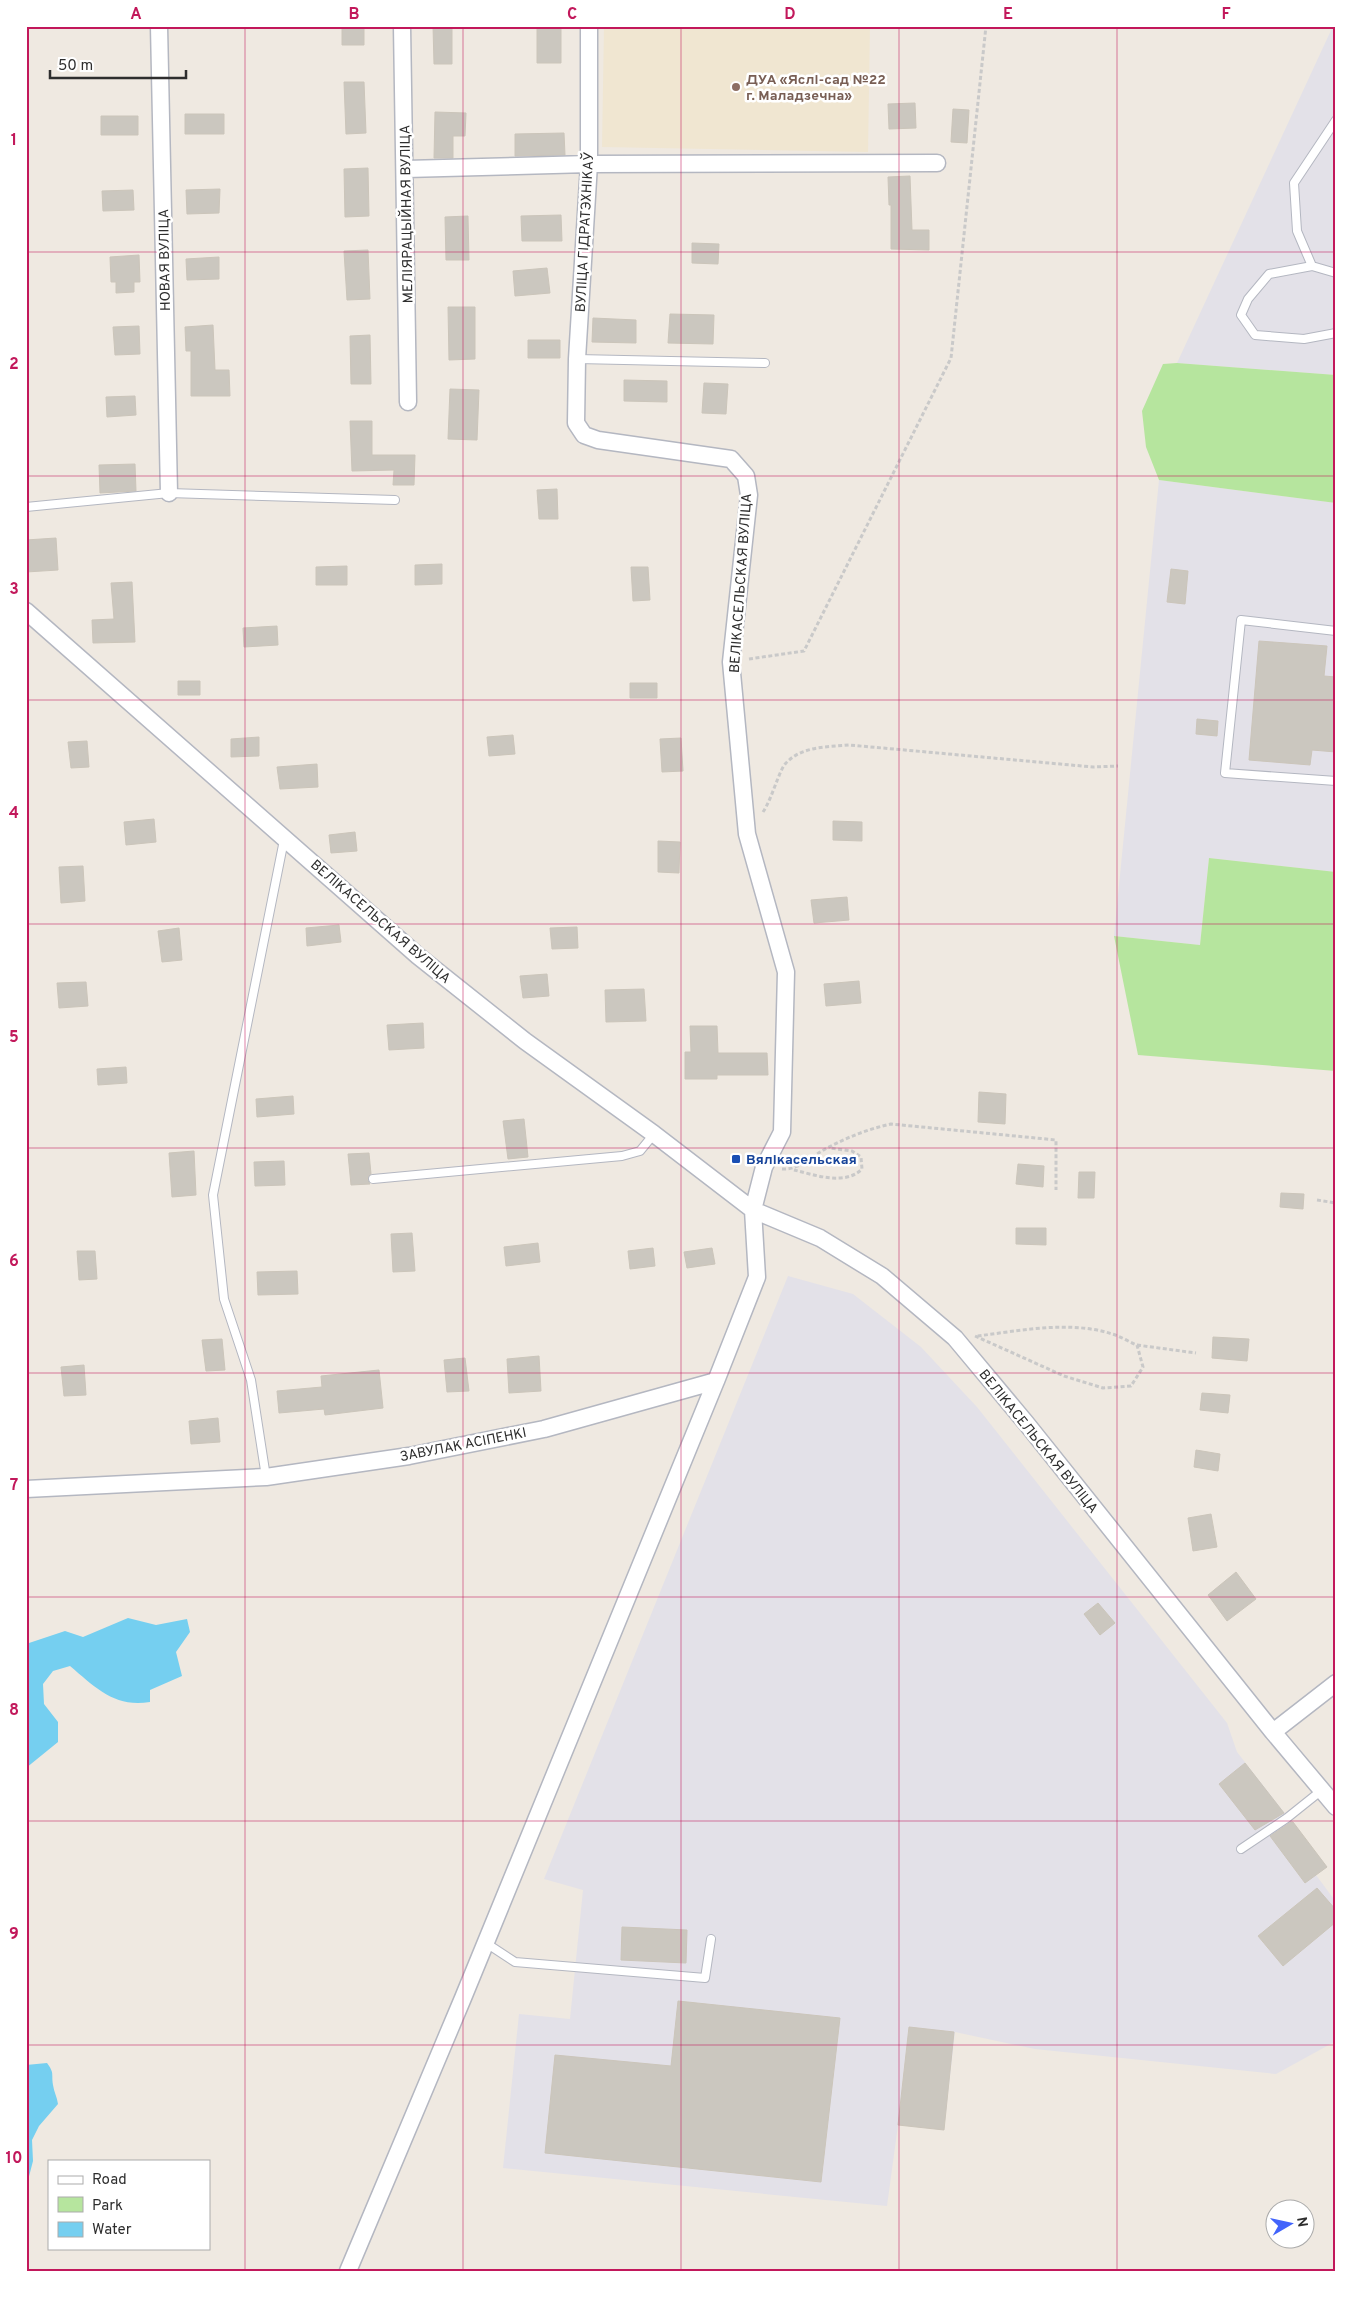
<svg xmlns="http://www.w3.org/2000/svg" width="1362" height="2297" viewBox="0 0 1362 2297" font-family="Overpass,sans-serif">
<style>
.industrial{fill:#e3e1e8}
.education{fill:#f0e6d1}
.green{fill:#b6e59e}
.water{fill:#75cff0}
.building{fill:#cbc7bf;stroke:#cbc5ba}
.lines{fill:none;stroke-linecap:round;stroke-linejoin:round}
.lane-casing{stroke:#b4b7c1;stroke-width:10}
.street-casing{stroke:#b4b7c1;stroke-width:19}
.path{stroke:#c9c9c9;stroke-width:3;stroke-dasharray:4 2.5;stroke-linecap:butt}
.lane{stroke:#fff;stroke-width:8}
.street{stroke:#fff;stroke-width:16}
.grid{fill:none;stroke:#c2185b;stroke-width:1;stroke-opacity:0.55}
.education-dot{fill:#8d6e63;stroke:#fff;stroke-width:2}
.transit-dot{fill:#1a4fb4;stroke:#fff;stroke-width:2}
.labels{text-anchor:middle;stroke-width:5;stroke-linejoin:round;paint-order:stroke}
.education-label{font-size:14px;font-weight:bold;fill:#785e54;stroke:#fff;text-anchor:start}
.street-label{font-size:14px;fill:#2e2e2e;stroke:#fff}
.transit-label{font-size:14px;font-weight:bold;fill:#164399;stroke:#fff;text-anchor:start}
.neatline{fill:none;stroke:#c2185b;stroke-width:2}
.grid-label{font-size:16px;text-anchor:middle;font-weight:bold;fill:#c2185b}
</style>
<rect width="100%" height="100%" fill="#efe9e1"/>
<path class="industrial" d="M 1333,26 L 1336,26 L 1336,375 L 1177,363 Z
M 1159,480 L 1336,503 L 1336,872 L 1209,858 L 1200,945 L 1114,936 Z
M 788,1276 L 853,1294 L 921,1347 L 977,1407 L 1227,1723 L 1237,1752 L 1327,1867 L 1316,1875 L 1336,1902 L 1336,2041 L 1276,2074 L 1035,2049 L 955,2032 L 944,2130 L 898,2125 L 887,2206 L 503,2168 L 519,2014 L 570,2019 L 583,1890 L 544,1879 Z"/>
<path class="education" d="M 604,26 L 870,26 L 868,152 L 602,147 Z"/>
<path class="green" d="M 1177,363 L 1336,375 L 1336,503 L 1159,480 L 1146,447 L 1142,411 L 1163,364 Z
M 1209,858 L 1336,872 L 1336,1071 L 1138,1055 L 1114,936 L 1200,945 Z"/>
<path class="water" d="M 128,1618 L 156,1625 L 187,1619 L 190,1632 L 176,1652 L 182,1676 L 150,1690 L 150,1702 C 115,1708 96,1688 70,1666 L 53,1671 L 43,1684 L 44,1704 L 58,1722 L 58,1742 L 26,1768 L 26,1644 L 65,1631 L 83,1637 Z
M 47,2063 C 55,2074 51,2073 53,2085 C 54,2092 57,2097 58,2104 L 39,2126 L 32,2140 L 33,2161 L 26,2188 L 26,2065 Z"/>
<path class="building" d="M 342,26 L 364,26 L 364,45 L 342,45 Z
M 433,26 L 452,26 L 452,64 L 434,64 Z
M 537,26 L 561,26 L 561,63 L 537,63 Z
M 344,82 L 364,82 L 366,133 L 346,134 Z
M 915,103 L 916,128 L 889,129 L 888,104 Z
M 953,109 L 969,110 L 967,143 L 951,142 Z
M 435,112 L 466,113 L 465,136 L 453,136 L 453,158 L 434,158 Z
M 185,114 L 224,114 L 224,134 L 185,134 Z
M 101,116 L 138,116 L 138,135 L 101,135 Z
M 564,133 L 565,155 L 515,156 L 515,134 Z
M 368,168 L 369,216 L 345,217 L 344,169 Z
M 910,176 L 912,230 L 929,230 L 929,250 L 891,249 L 891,205 L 889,205 L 888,177 Z
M 220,189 L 219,213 L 187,214 L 186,190 Z
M 133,190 L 134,210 L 103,211 L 102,191 Z
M 561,215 L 562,241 L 522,241 L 521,216 Z
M 468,216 L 469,260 L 446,260 L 445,217 Z
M 692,243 L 719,244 L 718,264 L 692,263 Z
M 368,250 L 370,299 L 347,300 L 344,251 Z
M 139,255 L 140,282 L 134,282 L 134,292 L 116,293 L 116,282 L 111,282 L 110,257 Z
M 219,257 L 219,279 L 187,280 L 186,259 Z
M 547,268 L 550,293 L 515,296 L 513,271 Z
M 448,307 L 475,307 L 475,359 L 449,360 Z
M 670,314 L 714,315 L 713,344 L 668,343 Z
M 593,318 L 636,320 L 636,343 L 592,342 Z
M 213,325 L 215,370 L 229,370 L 230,396 L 191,396 L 191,351 L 186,351 L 185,327 Z
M 139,326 L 140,354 L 115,355 L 113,327 Z
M 370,335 L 371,384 L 351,384 L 350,336 Z
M 528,340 L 560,340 L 560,358 L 528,358 Z
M 624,380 L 667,381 L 667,402 L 624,401 Z
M 704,383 L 728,384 L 726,414 L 702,413 Z
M 450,389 L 479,390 L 477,440 L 448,439 Z
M 135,396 L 136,415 L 107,417 L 106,397 Z
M 350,421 L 372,421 L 372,455 L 415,455 L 414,485 L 393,485 L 394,470 L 352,471 Z
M 135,464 L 136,491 L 100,493 L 99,465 Z
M 557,489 L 558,519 L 539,519 L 537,490 Z
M 56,538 L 58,570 L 26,572 L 26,540 Z
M 442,564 L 442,584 L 415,585 L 415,565 Z
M 347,566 L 347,585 L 316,585 L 316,567 Z
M 631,567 L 648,567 L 650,600 L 633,601 Z
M 1171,569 L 1188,571 L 1185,604 L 1167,602 Z
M 132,582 L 135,642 L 93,643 L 92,620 L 114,619 L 111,583 Z
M 277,626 L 278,645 L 244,647 L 243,628 Z
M 1259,641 L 1327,646 L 1324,676 L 1336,677 L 1336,752 L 1312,750 L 1310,765 L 1249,760 Z
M 178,681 L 200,681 L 200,695 L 178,695 Z
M 630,683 L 657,683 L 657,698 L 630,698 Z
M 1197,719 L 1218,721 L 1217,736 L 1196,734 Z
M 513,735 L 515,754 L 489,756 L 487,737 Z
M 259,737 L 259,756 L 231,757 L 231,739 Z
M 681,738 L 683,771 L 662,772 L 660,739 Z
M 87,741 L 89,767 L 71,768 L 68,742 Z
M 317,764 L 318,787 L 280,789 L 277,767 Z
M 154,819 L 156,842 L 126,845 L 124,822 Z
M 833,821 L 862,822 L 862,841 L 833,840 Z
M 355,832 L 357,851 L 331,853 L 329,835 Z
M 658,841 L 680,842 L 679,873 L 658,872 Z
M 83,866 L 85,901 L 61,903 L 59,867 Z
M 847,897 L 849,920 L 814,923 L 811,900 Z
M 339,925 L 341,942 L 307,946 L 306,928 Z
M 577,927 L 578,948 L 552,949 L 550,928 Z
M 179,928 L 182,960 L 162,962 L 158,931 Z
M 547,974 L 549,996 L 523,998 L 520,976 Z
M 859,981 L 861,1003 L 826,1006 L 824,984 Z
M 86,982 L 88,1006 L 59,1008 L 57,983 Z
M 644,989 L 646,1021 L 606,1022 L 605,990 Z
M 423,1023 L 424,1048 L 389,1050 L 387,1025 Z
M 690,1026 L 717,1026 L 718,1053 L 767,1053 L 768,1075 L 717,1075 L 717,1079 L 685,1079 L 685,1052 L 691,1052 Z
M 126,1067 L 127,1083 L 98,1085 L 97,1069 Z
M 979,1092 L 1006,1094 L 1005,1124 L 978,1122 Z
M 293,1096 L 294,1114 L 257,1117 L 256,1099 Z
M 524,1119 L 528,1157 L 508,1159 L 503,1121 Z
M 194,1151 L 196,1195 L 172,1197 L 169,1153 Z
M 369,1153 L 371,1174 L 367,1179 L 370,1184 L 351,1185 L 348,1154 Z
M 284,1161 L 285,1185 L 255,1186 L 254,1162 Z
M 1018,1164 L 1044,1166 L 1043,1187 L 1016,1184 Z
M 1079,1172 L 1095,1172 L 1094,1198 L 1078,1198 Z
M 1281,1193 L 1304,1194 L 1303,1209 L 1280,1207 Z
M 1016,1228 L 1046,1228 L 1046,1245 L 1016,1244 Z
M 412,1233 L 415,1271 L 393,1272 L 391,1234 Z
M 538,1243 L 540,1262 L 506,1266 L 504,1247 Z
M 653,1248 L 655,1266 L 630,1269 L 628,1251 Z
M 712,1248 L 715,1264 L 687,1268 L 684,1252 Z
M 77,1251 L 95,1251 L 97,1279 L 79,1280 Z
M 297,1271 L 298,1294 L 258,1295 L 257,1272 Z
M 1213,1337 L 1249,1339 L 1247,1361 L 1212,1358 Z
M 222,1339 L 225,1370 L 206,1371 L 202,1340 Z
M 539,1356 L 541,1391 L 509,1393 L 507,1359 Z
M 465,1358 L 469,1391 L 447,1392 L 444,1360 Z
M 84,1365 L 86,1395 L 64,1396 L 61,1367 Z
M 379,1370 L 383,1408 L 325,1415 L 324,1409 L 279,1413 L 277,1391 L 322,1387 L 321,1376 Z
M 1202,1393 L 1230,1395 L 1228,1413 L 1200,1410 Z
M 218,1418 L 220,1442 L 191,1444 L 189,1421 Z
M 1196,1450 L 1220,1454 L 1218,1471 L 1194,1467 Z
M 1211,1514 L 1217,1547 L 1193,1551 L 1188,1518 Z
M 1236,1572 L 1256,1599 L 1227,1621 L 1208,1595 Z
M 1098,1603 L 1115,1623 L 1100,1635 L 1084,1614 Z
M 1245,1763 L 1284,1813 L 1255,1830 L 1219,1784 Z
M 1291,1822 L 1293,1822 L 1327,1867 L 1305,1883 L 1270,1836 Z
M 1317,1888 L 1336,1910 L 1336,1922 L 1283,1966 L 1258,1936 Z
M 622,1927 L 687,1930 L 686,1963 L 621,1960 Z
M 678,2001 L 840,2018 L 821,2182 L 545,2153 L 555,2055 L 671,2066 Z
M 909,2027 L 954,2032 L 944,2130 L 898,2125 Z"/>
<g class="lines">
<defs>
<path id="lane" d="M 1312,266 L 1297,231 L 1294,183 L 1336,120
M 1336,273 L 1312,266 L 1269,274 L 1248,299 L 1241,315 L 1255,335 L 1304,339 L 1336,333
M 577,359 L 765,363
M 26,507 L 169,493 L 395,500
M 1336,631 L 1241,620 L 1225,773 L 1336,781
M 373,1179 L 622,1156 L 640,1151 L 654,1134
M 266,1477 L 251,1380 L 224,1299 L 213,1195 L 284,840
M 1241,1849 L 1287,1818 L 1322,1790
M 486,1943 L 515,1962 L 705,1978 L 711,1939"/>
<path id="street" d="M 159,26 L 169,493
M 402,26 L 408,402
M 406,169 L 589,164 L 937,163
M 26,611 L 418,956 L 525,1041 L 654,1134 L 753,1210 L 820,1238 L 882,1276 L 955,1338 L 1026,1423 L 1273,1732 L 1336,1807
M 26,1489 L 266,1477 L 409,1456 L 544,1429 L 716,1381 L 757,1277 L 753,1210 L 764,1167 L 782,1132 L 786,972 L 747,834 L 731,662 L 749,495 L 746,476 L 731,459 L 598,440 L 584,435 L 576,423 L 577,359 L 589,164 L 589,26
M 1273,1732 L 1336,1683
M 348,2271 L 463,1998 L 716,1381"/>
</defs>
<use href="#lane" class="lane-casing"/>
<use href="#street" class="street-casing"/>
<path class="path" d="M 749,659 L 804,651 L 951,358 L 986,26
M 763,812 C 772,799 779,770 786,763 C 802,746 827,747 849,745 L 1093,767 L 1118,766
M 782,1169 C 800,1170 812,1156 827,1148 C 848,1137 868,1129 891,1124 L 1056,1140 L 1056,1190
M 794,1170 C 815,1175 845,1186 862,1169 L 861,1157 L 852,1151 L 829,1148
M 1317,1200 L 1336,1203
M 975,1336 L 1064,1376 L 1103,1388 L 1131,1386 L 1143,1367 L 1137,1345 C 1129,1342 1120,1336 1112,1334 C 1070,1320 1019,1331 977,1336
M 1137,1345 L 1196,1353"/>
<use href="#lane" class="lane"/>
<use href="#street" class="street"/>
</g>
<path class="grid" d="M 245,26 L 245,2271M 463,26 L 463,2271M 681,26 L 681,2271M 899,26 L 899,2271M 1117,26 L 1117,2271M 26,252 L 1336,252M 26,476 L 1336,476M 26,700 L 1336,700M 26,924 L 1336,924M 26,1148 L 1336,1148M 26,1373 L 1336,1373M 26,1597 L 1336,1597M 26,1821 L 1336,1821M 26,2045 L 1336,2045"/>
<circle class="education-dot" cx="736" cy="87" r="5"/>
<rect class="transit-dot" x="731" y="1154" width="10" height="10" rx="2.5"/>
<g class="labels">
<g class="education-label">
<text x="746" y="84">ДУА «Яслі-сад №22<tspan x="746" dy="16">г. Маладзечна»</tspan></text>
</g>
<g class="street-label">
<text transform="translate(406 214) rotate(-91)" y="5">МЕЛІЯРАЦЫЙНАЯ ВУЛІЦА</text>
<text transform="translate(584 232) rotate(-87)" y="5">ВУЛІЦА ГІДРАТЭХНІКАЎ</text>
<text transform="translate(164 260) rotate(-91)" y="5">НОВАЯ ВУЛІЦА</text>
<text transform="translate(740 583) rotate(-86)" y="5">ВЕЛІКАСЕЛЬСКАЯ ВУЛІЦА</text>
<text transform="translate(381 921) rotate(41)" y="5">ВЕЛІКАСЕЛЬСКАЯ ВУЛІЦА</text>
<text transform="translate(1039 1441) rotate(51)" y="5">ВЕЛІКАСЕЛЬСКАЯ ВУЛІЦА</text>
<text transform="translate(463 1444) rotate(-11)" y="5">ЗАВУЛАК АСІПЕНКІ</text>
</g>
<g class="transit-label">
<text x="746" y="1164">Вялікасельская</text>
</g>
</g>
<rect width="1362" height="2297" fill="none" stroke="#ffffff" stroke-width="55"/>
<rect x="48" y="2160" width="162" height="90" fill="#ffffff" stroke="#ababab"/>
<rect x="58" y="2176" width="25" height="8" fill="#ffffff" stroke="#ababab"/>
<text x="92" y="2184" font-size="15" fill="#2e2e2e">Road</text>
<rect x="58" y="2197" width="25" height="15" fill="#b6e59e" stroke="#ababab"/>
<text x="92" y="2210" font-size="15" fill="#2e2e2e">Park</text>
<rect x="58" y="2222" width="25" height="15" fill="#75cff0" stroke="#ababab"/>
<text x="92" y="2234" font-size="15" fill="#2e2e2e">Water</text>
<g transform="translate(1290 2224) rotate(81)"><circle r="24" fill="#ffffff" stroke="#ababab"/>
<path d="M0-4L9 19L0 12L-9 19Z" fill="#4264fb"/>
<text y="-8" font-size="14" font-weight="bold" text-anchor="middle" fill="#2e2e2e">N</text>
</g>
<path d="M50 70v8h136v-8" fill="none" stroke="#2e2e2e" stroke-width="2.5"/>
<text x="58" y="70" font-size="15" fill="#2e2e2e" stroke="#ffffff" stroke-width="4" paint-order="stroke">50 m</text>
<rect x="28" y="28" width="1306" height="2242" class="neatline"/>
<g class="grid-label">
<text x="136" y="19">A</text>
<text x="354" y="19">B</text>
<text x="572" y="19">C</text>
<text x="790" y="19">D</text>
<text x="1008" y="19">E</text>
<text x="1226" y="19">F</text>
<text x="14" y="145">1</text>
<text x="14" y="369">2</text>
<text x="14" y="594">3</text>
<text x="14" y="818">4</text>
<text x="14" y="1042">5</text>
<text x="14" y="1266">6</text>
<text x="14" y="1490">7</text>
<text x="14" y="1715">8</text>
<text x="14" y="1939">9</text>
<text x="14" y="2163">10</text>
</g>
</svg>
